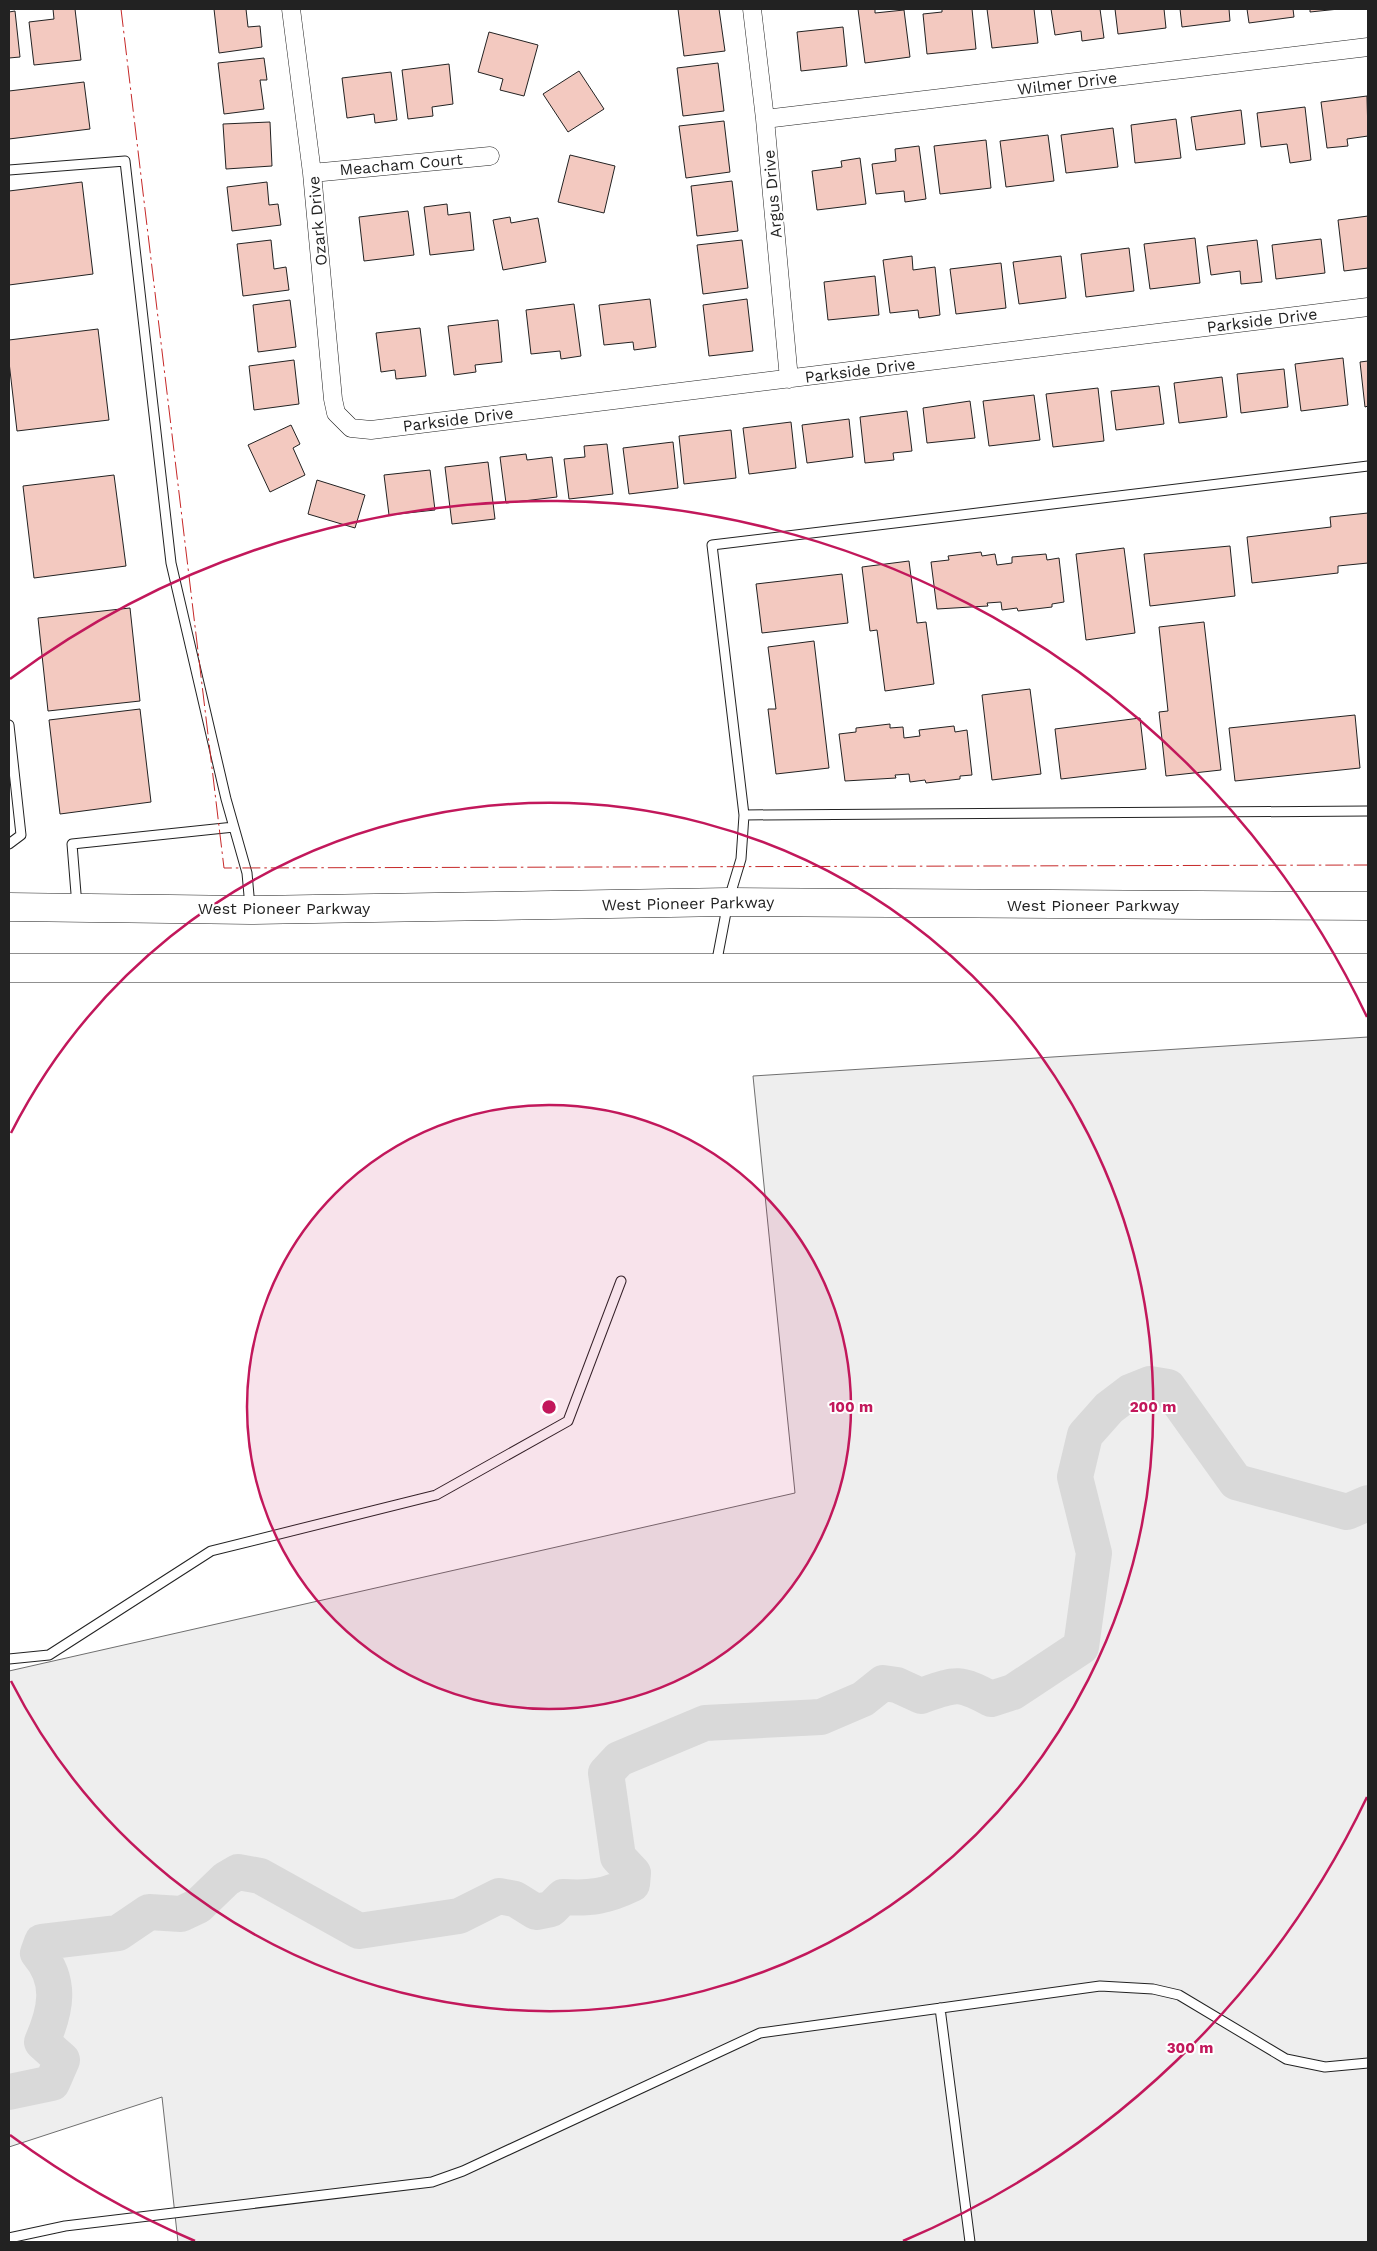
<svg xmlns="http://www.w3.org/2000/svg" width="1377" height="2251" viewBox="0 0 1377 2251" font-family="'Work Sans',sans-serif">
<style>
.green{fill:#eee;stroke:#6f6f6f}
.lines{fill:none;stroke-linecap:round;stroke-linejoin:round}
.river{stroke:#d9d9d9;stroke-width:36}
.building{fill:#f3c9c0;stroke:#222}
.service-casing{stroke:#222;stroke-width:11}
.minor-casing{stroke:#222;stroke-width:19}
.primary-casing{stroke:#222;stroke-width:29}
.service{stroke:#fff;stroke-width:9}
.minor{stroke:#fff;stroke-width:18}
.primary{stroke:#fff;stroke-width:28}
.power{stroke:#c62828;stroke-width:1;stroke-dasharray:18 4 2.5 4;stroke-linecap:butt}
.ring{fill:none;stroke:#c2185b;stroke-width:2.5}
.labels{text-anchor:middle;stroke-width:4;stroke-linejoin:round;paint-order:stroke}
.street-label{font-size:16px;fill:#222;stroke:#fff}
.centre{fill:#c2185b;stroke:#fff;stroke-width:2.5}
.ring-label{font-size:15px;text-anchor:middle;font-weight:bold;fill:#c2185b;stroke:#fff;stroke-width:4;stroke-linejoin:round;paint-order:stroke}
</style>
<rect width="100%" height="100%" fill="#fff"/>
<path class="green" d="M 1368,1037 L 1368,2242 L 178,2242 L 162,2097 L 9,2147 L 9,1671 L 795,1493 L 753,1076 Z"/>
<g class="lines">
<path class="river" d="M 9,2092 L 52,2083 L 62,2060 L 42,2042 C 56,2010 62,1981 38,1953 L 42,1942 L 118,1933 L 149,1912 L 181,1914 L 198,1906 L 226,1879 L 238,1872 L 260,1876 L 359,1931 L 459,1916 L 499,1896 L 515,1899 L 536,1912 L 551,1909 L 563,1897 C 591,1899 607,1896 632,1884 L 633,1873 L 618,1857 L 606,1773 L 619,1759 L 705,1723 L 821,1717 L 863,1699 L 883,1683 L 897,1685 L 921,1696 C 955,1684 958,1681 991,1699 L 1013,1692 L 1081,1647 L 1094,1553 L 1075,1477 L 1085,1435 L 1109,1408 L 1130,1392 L 1150,1384 L 1168,1387 L 1236,1482 L 1347,1512 L 1368,1503"/>
</g>
<path class="building" d="M 53,9 L 75,9 L 81,60 L 34,65 L 29,22 L 54,19 Z
M 214,9 L 246,9 L 248,27 L 260,26 L 262,47 L 219,53 Z
M 678,9 L 719,9 L 725,51 L 684,56 Z
M 858,9 L 875,9 L 875,13 L 904,10 L 910,57 L 865,63 Z
M 942,9 L 972,9 L 976,49 L 927,54 L 923,14 L 942,12 Z
M 987,9 L 1034,9 L 1038,43 L 992,48 Z
M 1051,9 L 1100,9 L 1104,38 L 1082,41 L 1081,31 L 1055,35 Z
M 1115,9 L 1164,9 L 1166,28 L 1118,34 Z
M 1180,9 L 1229,9 L 1230,21 L 1182,27 Z
M 1247,9 L 1293,9 L 1294,17 L 1249,23 Z
M 1310,9 L 1339,9 L 1310,12 Z
M 15,11 L 20,57 L 9,58 L 9,12 Z
M 843,27 L 847,66 L 801,71 L 797,32 Z
M 489,32 L 538,45 L 524,96 L 500,90 L 503,79 L 478,72 Z
M 264,58 L 267,80 L 260,80 L 264,109 L 224,114 L 218,63 Z
M 718,63 L 724,111 L 683,116 L 677,68 Z
M 449,64 L 453,104 L 432,107 L 433,116 L 408,119 L 402,70 Z
M 579,71 L 604,109 L 568,132 L 543,94 Z
M 391,72 L 397,120 L 375,123 L 374,114 L 347,118 L 342,78 Z
M 84,82 L 90,129 L 9,139 L 9,91 Z
M 1367,96 L 1368,136 L 1347,139 L 1348,146 L 1327,148 L 1321,102 Z
M 1305,107 L 1311,160 L 1290,163 L 1287,144 L 1261,147 L 1257,113 Z
M 1241,110 L 1245,144 L 1196,150 L 1191,117 Z
M 1176,119 L 1181,158 L 1135,163 L 1131,125 Z
M 724,121 L 730,172 L 686,178 L 679,126 Z
M 270,122 L 272,166 L 226,169 L 223,124 Z
M 1113,128 L 1118,167 L 1066,173 L 1061,135 Z
M 1048,135 L 1054,181 L 1006,187 L 1000,141 Z
M 986,140 L 991,188 L 940,194 L 934,146 Z
M 919,146 L 926,199 L 905,202 L 904,191 L 876,194 L 872,164 L 896,161 L 895,149 Z
M 570,155 L 615,166 L 604,213 L 558,202 Z
M 860,158 L 866,204 L 817,210 L 812,171 L 842,167 L 841,161 Z
M 732,181 L 738,231 L 697,236 L 691,186 Z
M 82,182 L 93,274 L 9,285 L 9,191 Z
M 267,182 L 269,205 L 278,204 L 281,225 L 232,231 L 227,187 Z
M 447,204 L 448,215 L 470,212 L 474,250 L 430,255 L 424,207 Z
M 408,211 L 414,255 L 364,261 L 359,217 Z
M 1368,216 L 1368,268 L 1344,271 L 1338,220 Z
M 510,217 L 511,223 L 538,218 L 546,262 L 503,270 L 493,220 Z
M 1195,238 L 1200,283 L 1150,289 L 1144,244 Z
M 1321,239 L 1325,273 L 1276,279 L 1272,245 Z
M 271,240 L 274,269 L 286,267 L 289,290 L 243,296 L 237,244 Z
M 742,240 L 748,288 L 703,294 L 697,245 Z
M 1257,240 L 1262,282 L 1241,284 L 1240,271 L 1211,275 L 1207,246 Z
M 1129,248 L 1134,291 L 1086,297 L 1081,254 Z
M 912,256 L 913,270 L 935,267 L 940,315 L 919,318 L 918,310 L 890,313 L 883,260 Z
M 1061,256 L 1066,298 L 1019,304 L 1013,262 Z
M 1001,263 L 1006,308 L 956,314 L 950,269 Z
M 875,276 L 879,315 L 828,320 L 824,282 Z
M 650,299 L 656,347 L 634,350 L 633,342 L 604,345 L 599,305 Z
M 747,299 L 753,351 L 709,356 L 703,305 Z
M 290,300 L 296,347 L 258,352 L 253,305 Z
M 574,304 L 581,356 L 561,359 L 560,351 L 531,354 L 526,310 Z
M 498,320 L 502,362 L 475,365 L 476,372 L 454,375 L 448,326 Z
M 420,328 L 426,376 L 396,379 L 395,370 L 381,372 L 376,333 Z
M 98,329 L 109,420 L 17,431 L 9,362 L 9,340 Z
M 1343,358 L 1348,405 L 1301,411 L 1295,364 Z
M 294,360 L 299,404 L 254,410 L 249,366 Z
M 1368,361 L 1368,406 L 1365,407 L 1360,362 Z
M 1284,369 L 1288,407 L 1241,413 L 1237,374 Z
M 1222,377 L 1227,417 L 1179,423 L 1174,383 Z
M 1159,386 L 1164,424 L 1116,430 L 1111,391 Z
M 1098,388 L 1104,441 L 1053,447 L 1046,394 Z
M 1034,395 L 1040,440 L 989,446 L 983,401 Z
M 970,401 L 975,438 L 927,443 L 923,408 Z
M 907,411 L 912,451 L 893,453 L 894,460 L 865,463 L 860,417 Z
M 849,419 L 853,457 L 807,463 L 802,425 Z
M 791,422 L 796,468 L 749,474 L 743,428 Z
M 291,425 L 300,444 L 293,448 L 305,475 L 270,492 L 248,445 Z
M 731,430 L 736,478 L 684,484 L 679,436 Z
M 673,442 L 678,488 L 629,494 L 623,448 Z
M 607,444 L 613,494 L 569,499 L 564,459 L 585,457 L 584,446 Z
M 526,454 L 527,460 L 552,457 L 557,497 L 506,503 L 500,457 Z
M 488,462 L 495,519 L 452,524 L 445,467 Z
M 430,470 L 435,510 L 389,515 L 384,475 Z
M 114,475 L 126,566 L 34,578 L 23,486 Z
M 317,480 L 365,495 L 355,528 L 308,514 Z
M 1368,513 L 1368,563 L 1338,566 L 1338,573 L 1252,583 L 1247,537 L 1331,527 L 1330,517 Z
M 1230,546 L 1235,596 L 1150,606 L 1144,554 Z
M 1124,548 L 1135,633 L 1086,640 L 1076,554 Z
M 981,552 L 982,556 L 995,554 L 997,565 L 1012,563 L 1012,557 L 1046,554 L 1047,560 L 1059,558 L 1064,602 L 1052,604 L 1052,607 L 1018,611 L 1017,608 L 1002,610 L 1001,602 L 987,603 L 988,606 L 937,609 L 931,562 L 949,560 L 948,556 Z
M 909,561 L 917,623 L 926,622 L 934,684 L 885,691 L 877,630 L 870,631 L 862,567 Z
M 842,574 L 848,623 L 762,633 L 756,584 Z
M 130,608 L 140,701 L 48,711 L 38,618 Z
M 1204,622 L 1221,770 L 1166,776 L 1159,712 L 1168,711 L 1159,627 Z
M 814,641 L 829,768 L 776,774 L 768,709 L 776,709 L 768,647 Z
M 1030,689 L 1041,774 L 992,780 L 982,695 Z
M 140,709 L 151,802 L 60,814 L 49,720 Z
M 1355,715 L 1360,768 L 1235,781 L 1229,728 Z
M 1140,718 L 1146,769 L 1061,779 L 1055,729 Z
M 890,724 L 890,728 L 903,727 L 904,738 L 920,736 L 919,730 L 954,726 L 955,732 L 967,730 L 972,775 L 960,776 L 960,779 L 926,783 L 925,780 L 910,782 L 909,774 L 895,775 L 896,778 L 845,781 L 839,734 L 856,732 L 856,728 Z"/>
<g class="lines">
<defs>
<path id="service" d="M 9,170 L 125,161 L 171,563 L 226,799 L 247,873 L 250,907
M 9,725 L 21,835 L 9,844
M 744,815 L 1368,811
M 77,906 L 72,844 L 234,827
M 716,965 L 728,902 L 741,859 L 744,815 L 712,545 L 1368,466
M 9,1659 L 49,1655 L 211,1551 L 436,1495 L 568,1421 L 621,1281
M 940,2008 L 970,2242
M 9,2238 L 65,2226 L 432,2182 L 463,2171 L 760,2033 L 1100,1986 L 1153,1989 L 1179,1995 L 1286,2059 L 1325,2067 L 1368,2063"/>
<path id="minor" d="M 291,9 L 312,173 L 333,399 L 336,413 L 351,428 L 371,430 L 1368,307
M 752,9 L 765,119 L 789,379
M 765,119 L 1368,47
M 312,173 L 490,156"/>
<path id="primary" d="M 9,907 L 250,910 L 728,902 L 1368,906
M 9,968 L 1368,968"/>
</defs>
<use href="#service" class="service-casing"/>
<use href="#minor" class="minor-casing"/>
<use href="#primary" class="primary-casing"/>
<use href="#service" class="service"/>
<use href="#minor" class="minor"/>
<use href="#primary" class="primary"/>
<path class="power" d="M 121,9 L 224,868 L 1368,865"/>
</g>
<circle cx="549" cy="1407" r="302" fill="#c2185b" fill-opacity=".12"/>
<g class="ring">
<circle cx="549" cy="1407" r="302"/>
<path d="M11 1133A604 604 0 1 1 11 1681"/>
<path d="M1367 1797A906 906 0 0 1 903 2241M195 2241A906 906 0 0 1 10 2135M10 679A906 906 0 0 1 1367 1017"/>
</g>
<g class="labels">
<g class="street-label">
<text transform="translate(1067 83) rotate(-7)" y="6">Wilmer Drive</text>
<text transform="translate(401 164) rotate(-5)" y="6">Meacham Court</text>
<text transform="translate(772 194) rotate(-95)" y="6">Argus Drive</text>
<text transform="translate(317 221) rotate(-95)" y="6">Ozark Drive</text>
<text transform="translate(1262 320) rotate(-7)" y="6">Parkside Drive</text>
<text transform="translate(860 370) rotate(-7)" y="6">Parkside Drive</text>
<text transform="translate(458 419) rotate(-7)" y="6">Parkside Drive</text>
<text transform="translate(688 903) rotate(-1)" y="6">West Pioneer Parkway</text>
<text x="1093" y="911">West Pioneer Parkway</text>
<text x="284" y="914">West Pioneer Parkway</text>
</g>
</g>
<circle cx="549" cy="1407" r="8" class="centre"/>
<g class="ring-label">
<text x="851" y="1412">100 m</text>
<text x="1153" y="1412">200 m</text>
<text x="1190" y="2053">300 m</text>
</g>
<rect width="1377" height="2251" fill="none" stroke="#222222" stroke-width="20"/>
</svg>
